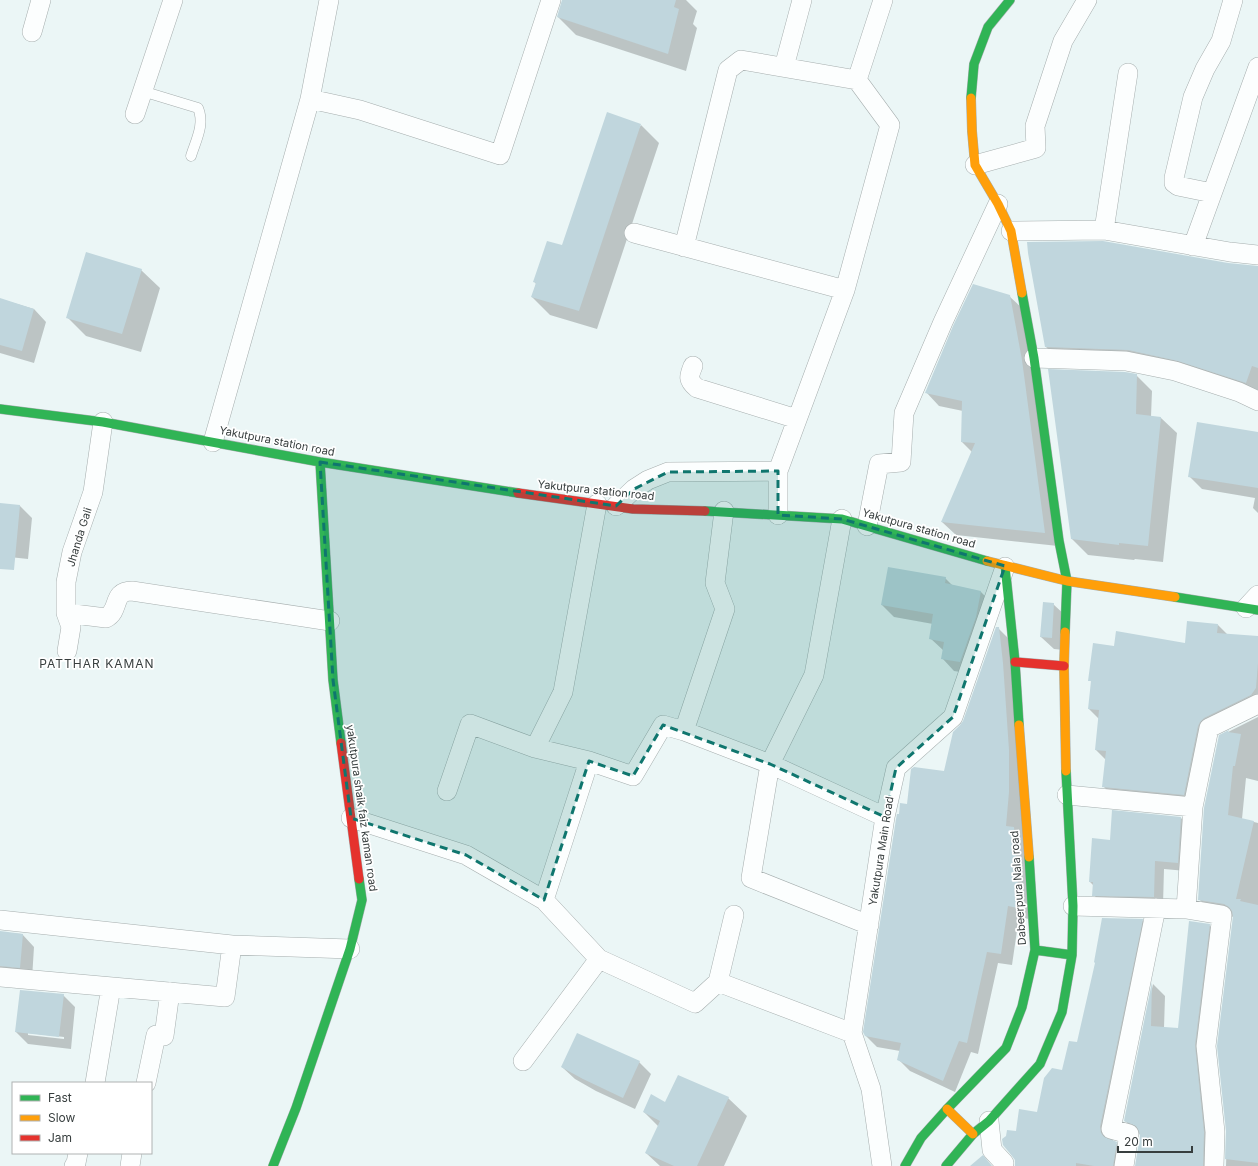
<svg xmlns="http://www.w3.org/2000/svg" width="1258" height="1166" viewBox="0 0 1258 1166" font-family="Inter,sans-serif">
<style>
.shadow{fill:#0003;fill-rule:evenodd}
.building{fill:#c0d6dd}
.lines{fill:none;stroke-linecap:round;stroke-linejoin:round}
.lane-casing{stroke:#a6aeae;stroke-width:11}
.street-casing{stroke:#a6aeae;stroke-width:20}
.fast-casing{stroke:#a6aeae;stroke-width:10}
.slow-casing{stroke:#a6aeae;stroke-width:10}
.jam-casing{stroke:#a6aeae;stroke-width:10}
.lane{stroke:#fcfefe;stroke-width:10}
.street{stroke:#fcfefe;stroke-width:19}
.fast{stroke:#30b455;stroke-width:9}
.slow{stroke:#ff9f0a;stroke-width:9}
.jam{stroke:#e5322d;stroke-width:9}
.marked{fill:#0f766e;fill-opacity:0.2;stroke:#0f766e;stroke-width:3;stroke-dasharray:8 5;stroke-linejoin:round}
.labels{text-anchor:middle;stroke-width:3.5;stroke-linejoin:round;paint-order:stroke}
.street-label{font-size:11px;fill:#373e3e;stroke:#fff}
.neighbourhood-label{font-size:12px;letter-spacing:1px;fill:#373e3e;stroke:#fff}
</style>
<rect width="100%" height="100%" fill="#ebf6f6"/>
<path class="shadow" d="M 563,0 L 686,0 L 697,11 L 693,24 L 697,28 L 686,71 L 576,35 L 558,17 Z
M 641,125 L 659,143 L 597,329 L 550,315 L 532,297 L 536,284 L 534,281 L 562,246 Z
M 1228,264 L 1258,267 L 1258,395 L 1191,373 L 1059,360 L 1046,347 Z
M 141,270 L 160,288 L 141,352 L 86,336 L 67,317 Z
M 1009,296 L 1023,309 L 1058,546 L 956,535 L 942,522 L 972,452 L 962,442 L 963,411 L 939,406 L 926,392 Z
M 0,299 L 34,309 L 46,322 L 34,363 L 0,353 Z
M 1136,375 L 1152,391 L 1151,417 L 1161,418 L 1177,433 L 1163,562 L 1135,559 L 1134,560 L 1088,555 L 1072,539 Z
M 1258,433 L 1258,513 L 1253,508 L 1255,498 L 1202,489 L 1189,476 Z
M 0,504 L 20,506 L 32,518 L 28,559 L 0,556 Z
M 945,578 L 953,586 L 981,592 L 993,604 L 972,674 L 954,671 L 942,658 L 944,651 L 930,638 L 933,624 L 894,617 L 882,605 Z
M 1053,604 L 1066,616 L 1064,650 L 1054,649 L 1041,637 Z
M 1218,625 L 1228,635 L 1258,637 L 1258,712 L 1218,731 L 1198,808 L 1117,801 L 1104,787 L 1106,760 L 1096,750 L 1099,719 L 1089,709 L 1092,683 L 1090,680 L 1114,647 L 1186,644 Z
M 998,628 L 1010,640 L 1029,919 L 1019,917 L 1012,965 L 998,963 L 978,1054 L 971,1052 L 955,1092 L 910,1071 L 898,1059 L 900,1051 L 877,1047 L 865,1035 L 900,816 L 908,805 L 945,772 Z
M 1258,717 L 1258,781 L 1246,778 L 1242,819 L 1258,823 L 1258,1166 L 1226,1166 L 1234,917 L 1212,913 L 1199,899 L 1220,736 Z
M 1181,818 L 1189,826 L 1186,871 L 1164,869 L 1163,905 L 1102,904 L 1094,895 L 1094,886 L 1090,882 L 1111,841 Z
M 1142,920 L 1156,933 L 1113,1141 L 1130,1156 L 1128,1166 L 1015,1166 L 1016,1132 L 1038,1113 L 1063,1071 Z
M 1209,925 L 1223,939 L 1208,1059 L 1217,1166 L 1136,1166 L 1141,1135 L 1139,1134 L 1125,1121 L 1153,984 L 1165,996 L 1164,1028 L 1179,1029 Z
M 0,932 L 22,934 L 34,947 L 32,979 L 0,986 Z
M 63,995 L 75,1007 L 71,1049 L 28,1044 L 16,1032 ZM 28,1033 L 64,1037 L 64,1039 L 28,1035 Z
M 639,1062 L 651,1074 L 635,1109 L 596,1091 L 575,1079 L 562,1067 Z
M 728,1098 L 747,1116 L 724,1166 L 660,1166 L 646,1153 L 659,1127 L 644,1112 L 666,1103 Z"/>
<path class="building" d="M 562,0 L 676,0 L 674,7 L 679,9 L 668,54 L 557,17 Z
M 607,112 L 641,124 L 579,311 L 531,297 L 536,283 L 533,282 L 547,241 L 562,245 Z
M 1103,241 L 1228,263 L 1258,266 L 1258,368 L 1252,366 L 1246,383 L 1178,361 L 1128,350 L 1045,347 L 1028,253 L 1027,242 Z
M 86,252 L 142,269 L 122,334 L 66,318 Z
M 973,284 L 1010,295 L 1022,360 L 1045,533 L 941,522 L 975,443 L 961,442 L 962,401 L 925,393 L 953,326 Z
M 0,298 L 34,309 L 22,351 L 0,345 Z
M 1048,369 L 1125,372 L 1137,374 L 1136,414 L 1161,417 L 1148,546 L 1119,543 L 1119,545 L 1071,539 Z
M 1197,422 L 1258,432 L 1258,488 L 1188,477 Z
M 0,503 L 20,505 L 14,570 L 0,569 Z
M 888,567 L 946,577 L 945,583 L 981,591 L 976,617 L 960,662 L 941,659 L 944,642 L 929,639 L 933,614 L 881,605 Z
M 1043,602 L 1054,603 L 1052,638 L 1040,637 Z
M 1187,621 L 1218,624 L 1217,633 L 1258,636 L 1258,663 L 1256,688 L 1251,695 L 1204,718 L 1200,722 L 1198,726 L 1184,795 L 1102,787 L 1106,751 L 1095,750 L 1099,710 L 1088,709 L 1091,681 L 1088,681 L 1093,643 L 1114,646 L 1116,631 L 1185,643 Z
M 996,627 L 999,627 L 1003,663 L 1009,750 L 1009,792 L 1006,826 L 1014,827 L 1015,837 L 1014,847 L 1015,847 L 1019,899 L 1018,908 L 1008,906 L 1001,954 L 987,952 L 967,1043 L 959,1041 L 943,1081 L 897,1060 L 901,1043 L 865,1036 L 863,1032 L 896,819 L 897,814 L 899,814 L 900,803 L 907,804 L 911,769 L 914,767 L 944,771 L 953,732 L 960,725 L 963,721 Z
M 1229,730 L 1228,732 L 1241,734 L 1235,766 L 1233,766 L 1228,815 L 1254,821 L 1236,899 L 1241,899 L 1240,901 L 1258,905 L 1258,1163 L 1225,1159 L 1226,1131 L 1217,1046 L 1233,916 L 1232,911 L 1229,907 L 1224,904 L 1198,900 L 1204,808 L 1219,735 Z
M 1112,810 L 1181,817 L 1178,863 L 1155,861 L 1154,897 L 1092,896 L 1093,882 L 1089,882 L 1092,838 L 1110,840 Z
M 1102,918 L 1143,919 L 1100,1127 L 1101,1133 L 1104,1137 L 1117,1142 L 1113,1166 L 1094,1166 L 1076,1163 L 1076,1166 L 1015,1166 L 1015,1160 L 1012,1156 L 1003,1145 L 1002,1139 L 1006,1136 L 1007,1130 L 1016,1131 L 1019,1109 L 1037,1112 L 1044,1078 L 1052,1068 L 1062,1070 L 1069,1041 L 1077,1042 L 1095,963 L 1094,962 Z
M 1189,921 L 1210,924 L 1195,1045 L 1204,1132 L 1203,1166 L 1135,1166 L 1140,1136 L 1139,1131 L 1136,1126 L 1124,1121 L 1152,982 L 1151,1026 L 1178,1028 Z
M 0,931 L 23,934 L 20,968 L 0,966 Z
M 20,990 L 64,994 L 59,1037 L 15,1032 Z
M 577,1033 L 640,1061 L 623,1098 L 583,1079 L 561,1067 Z
M 678,1075 L 729,1097 L 697,1166 L 674,1166 L 645,1153 L 660,1121 L 643,1112 L 651,1094 L 665,1102 Z
M 983,1155 L 992,1166 L 970,1166 Z"/>
<g class="lines">
<defs>
<path id="lane" d="M 142,91 L 198,108 C 205,124 196,140 191,156"/>
<path id="street" d="M 32,32 L 41,0
M 784,67 L 802,0
M 310,99 L 360,110 L 500,155 L 551,0
M 135,114 L 173,0
M 975,165 L 1036,148 L 1035,126 L 1063,41 L 1087,0
M 1212,193 L 1178,186 L 1174,183 L 1174,178 L 1193,97 L 1205,69 L 1221,41 L 1233,0
M 1104,230 L 1128,73
M 1011,231 L 1104,230 L 1230,252 L 1258,255
M 634,233 L 845,290
M 1193,246 L 1258,67
M 684,247 L 728,70 L 741,60 L 857,80
M 1034,358 L 1126,361 L 1175,371 L 1239,392 L 1258,401
M 693,366 C 689,376 687,380 697,388 L 797,419
M 213,442 L 310,99 L 329,0
M 616,506 L 634,489 L 648,480 L 668,472 L 778,471
M 778,515 L 778,471 L 845,290 L 890,125 L 857,80 L 883,0
M 842,519 L 814,675 L 770,764 L 751,878 L 869,925
M 867,526 L 879,464 L 901,462 L 904,413 L 943,322 L 998,204
M 1246,608 L 1258,595
M 66,613 L 106,618 C 121,610 111,591 132,591 L 330,621
M 67,651 L 71,627 L 66,613 L 66,582 L 72,552 L 93,492 L 103,422
M 684,731 L 725,609 L 715,583 L 724,511
M 535,748 L 563,692 L 597,504
M 447,791 L 470,724 L 535,748 L 589,761
M 1067,795 L 1193,807
M 351,818 L 466,855 L 544,900 L 599,959 L 523,1061
M 544,900 L 589,761 L 633,776 L 663,725 L 684,731 L 770,764 L 885,817
M 1073,906 L 1186,909 L 1222,915 L 1206,1046 L 1215,1132 L 1214,1166
M 1186,909 L 1193,807 L 1209,728 L 1258,704
M 0,920 L 232,945
M 599,959 L 695,1003 L 718,982 L 734,915
M 0,977 L 225,997 L 232,945 L 350,949
M 718,982 L 852,1033
M 95,1083 L 111,987
M 146,1083 L 156,1035 L 164,1036 L 170,992
M 989,1121 L 992,1150 L 1004,1163 L 1003,1166
M 74,1166 L 76,1163 L 78,1153
M 130,1166 L 132,1153
M 882,1166 L 871,1089 L 852,1033 L 885,817 L 896,768 L 953,717 L 1005,567
M 1124,1166 L 1129,1134 L 1111,1129 L 1156,908"/>
<path id="fast" d="M 971,98 L 974,64 L 988,27 L 1010,0
M 1022,293 L 1034,358 L 1059,541 L 1067,581 L 1065,632
M 0,409 L 103,422 L 320,462 L 518,493
M 320,462 L 333,680 L 341,743
M 705,511 L 842,519 L 987,561
M 1005,566 L 1015,662 L 1019,725
M 1175,597 L 1258,610
M 1035,950 L 1072,955
M 273,1166 L 296,1108 L 350,949 L 362,900 L 359,879
M 905,1166 L 921,1138 L 947,1109 L 1006,1048 L 1022,1007 L 1035,950 L 1029,857
M 946,1166 L 973,1134 L 989,1121 L 1040,1064 L 1062,1012 L 1072,955 L 1073,906 L 1066,771"/>
<path id="slow" d="M 971,98 L 972,131 L 975,165 L 998,204 L 1011,231 L 1022,293
M 987,561 L 1067,581 L 1175,597
M 1065,632 L 1064,666 L 1066,771
M 1019,725 L 1029,857
M 947,1109 L 973,1134"/>
<path id="jam" d="M 518,493 L 633,509 L 705,511
M 1015,662 L 1064,666
M 341,743 L 359,879"/>
</defs>
<use href="#lane" class="lane-casing"/>
<use href="#street" class="street-casing"/>
<use href="#fast" class="fast-casing"/>
<use href="#slow" class="slow-casing"/>
<use href="#jam" class="jam-casing"/>
<use href="#lane" class="lane"/>
<use href="#street" class="street"/>
<use href="#fast" class="fast"/>
<use href="#slow" class="slow"/>
<use href="#jam" class="jam"/>
</g>
<path class="marked" d="M 320,462 L 616,506 L 634,489 L 668,472 L 778,471 L 778,515 L 842,519 L 1005,566 L 953,717 L 896,768 L 885,817 L 770,764 L 663,725 L 633,776 L 589,761 L 544,900 L 466,855 L 351,818 L 333,680 Z"/>
<g class="labels">
<g class="street-label">
<text transform="translate(277 441) rotate(11)" y="4">Yakutpura station road</text>
<text transform="translate(596 490) rotate(6)" y="4">Yakutpura station road</text>
<text transform="translate(919 528) rotate(16)" y="4">Yakutpura station road</text>
<text transform="translate(79 537) rotate(-73)" y="4">Jhanda Gali</text>
<text transform="translate(362 808) rotate(82)" y="4">yakutpura shaik faiz kaman road</text>
<text transform="translate(881 851) rotate(-81)" y="4">Yakutpura Main Road</text>
<text transform="translate(1018 888) rotate(-94)" y="4">Dabeerpura Nala road</text>
</g>
<g class="neighbourhood-label">
<text x="97" y="668">PATTHAR KAMAN</text>
</g>
</g>
<rect x="12" y="1082" width="140" height="72" fill="#ffffff" stroke="#afb2b2"/>
<rect x="20" y="1095" width="20" height="6" fill="#30b455" stroke="#afb2b2"/>
<text x="48" y="1102" font-size="12" fill="#373e3e">Fast</text>
<rect x="20" y="1115" width="20" height="6" fill="#ff9f0a" stroke="#afb2b2"/>
<text x="48" y="1122" font-size="12" fill="#373e3e">Slow</text>
<rect x="20" y="1135" width="20" height="6" fill="#e5322d" stroke="#afb2b2"/>
<text x="48" y="1142" font-size="12" fill="#373e3e">Jam</text>
<path d="M1118 1146v6h74v-6" fill="none" stroke="#373e3e" stroke-width="2"/>
<text x="1124" y="1146" font-size="12" fill="#373e3e" stroke="#ffffff" stroke-width="3" paint-order="stroke">20 m</text>
</svg>
